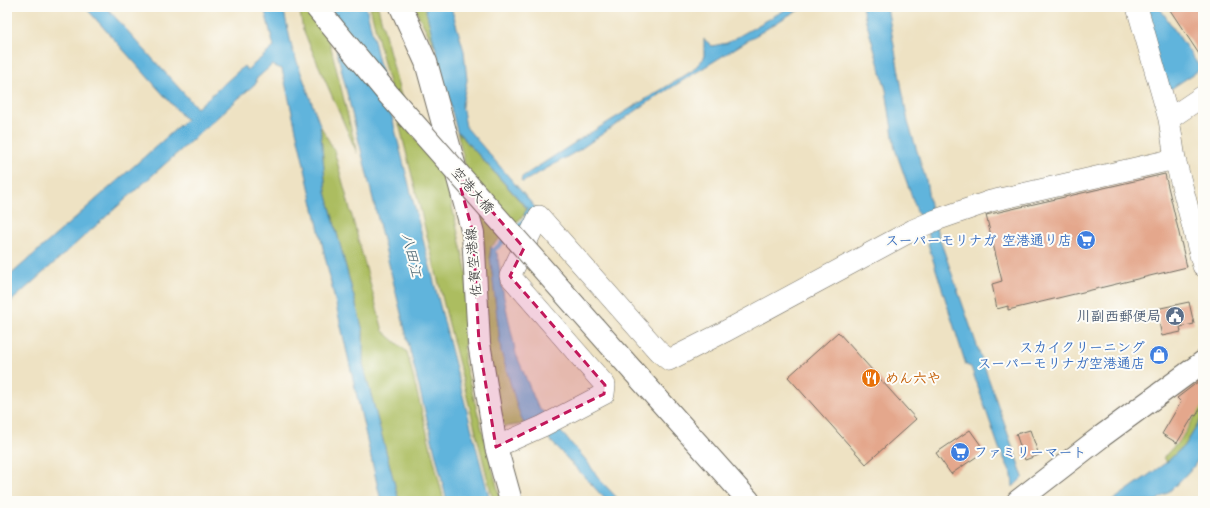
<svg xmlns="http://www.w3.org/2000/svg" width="1210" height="508" viewBox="0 0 1210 508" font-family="'Architects Daughter','Klee One',sans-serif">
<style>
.green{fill:#acbd60;stroke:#6c7446}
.water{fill:#60b4dc;stroke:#467084}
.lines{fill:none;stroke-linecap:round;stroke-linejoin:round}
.stream{stroke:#60b4dc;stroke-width:4.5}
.building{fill:#e4a78c}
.minor-casing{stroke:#6f6b60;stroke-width:22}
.major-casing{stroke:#6f6b60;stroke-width:24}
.minor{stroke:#fff;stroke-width:21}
.major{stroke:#fff;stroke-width:22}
.major-bridge-casing{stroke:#6f6b60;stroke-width:24;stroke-linecap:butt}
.major-bridge{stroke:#fff;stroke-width:22}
.marked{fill:#c2185b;fill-opacity:0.2;stroke:#c2185b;stroke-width:3;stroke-dasharray:8 5;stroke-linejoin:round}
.labels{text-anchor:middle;stroke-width:4;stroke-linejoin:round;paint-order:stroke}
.street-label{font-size:14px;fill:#2b2b2b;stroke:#fdfcf7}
.shop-label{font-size:14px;font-weight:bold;fill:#366cbe;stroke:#fdfcf7;text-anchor:end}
.service-label{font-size:14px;font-weight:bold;fill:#4e5e75;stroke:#fdfcf7;text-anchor:end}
.food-label{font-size:14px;font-weight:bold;fill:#c56008;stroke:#fdfcf7;text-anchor:start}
.water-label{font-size:15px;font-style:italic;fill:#3e5b69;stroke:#fdfcf7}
</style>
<rect width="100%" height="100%" fill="#fdfcf7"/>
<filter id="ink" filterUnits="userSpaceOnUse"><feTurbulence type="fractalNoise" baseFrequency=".025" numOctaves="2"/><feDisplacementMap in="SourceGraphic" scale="8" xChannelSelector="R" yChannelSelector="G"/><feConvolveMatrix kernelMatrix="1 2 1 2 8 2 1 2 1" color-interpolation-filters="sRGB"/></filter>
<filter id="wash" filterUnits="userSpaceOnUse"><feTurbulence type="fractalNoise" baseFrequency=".012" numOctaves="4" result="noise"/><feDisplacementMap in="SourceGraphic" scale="16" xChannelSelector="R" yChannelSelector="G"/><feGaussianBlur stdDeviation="0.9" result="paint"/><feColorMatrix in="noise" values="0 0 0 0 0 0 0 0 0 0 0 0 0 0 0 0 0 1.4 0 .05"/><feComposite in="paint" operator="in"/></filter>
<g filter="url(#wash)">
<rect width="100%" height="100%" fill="#eee2c3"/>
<path class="green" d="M 299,7 L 321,7 L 357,153 L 303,30 Z
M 370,7 L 378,7 L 410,131 L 446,179 L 467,274 L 464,361 L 501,501 L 493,501 Z
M 414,7 L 425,7 L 436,49 Z
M 320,125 L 334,150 L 383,331 L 407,352 L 444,501 L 399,501 L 363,364 L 363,331 L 326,192 Z
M 457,131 L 527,209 L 524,215 L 491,247 L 490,255 L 501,351 L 518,409 L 524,424 L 504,427 L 487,357 L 485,249 Z
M 1203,403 L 1203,416 L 1186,444 L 1167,462 L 1163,458 L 1181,439 Z"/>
<path class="water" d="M 85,7 L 106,7 L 197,108 L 244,66 L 247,70 L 274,47 L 264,7 L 283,7 L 292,48 L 320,125 L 326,192 L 363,331 L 363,364 L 399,501 L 381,501 L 282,69 L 272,65 L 255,80 L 257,82 L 7,305 L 7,278 L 186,120 Z
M 326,7 L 366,7 L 398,142 L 490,501 L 447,501 Z
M 425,7 L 451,7 L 464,51 L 467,80 L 462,105 L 466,127 L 539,212 L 530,221 L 524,215 L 527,208 L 457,131 Z
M 790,7 L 805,7 L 789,15 L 653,99 L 579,150 L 523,182 L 521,181 L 522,177 L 582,138 L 692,71 L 704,58 L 704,39 L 712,46 L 727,43 Z
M 862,7 L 887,7 L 908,122 L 926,180 L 932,217 L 1023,477 L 1013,487 L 1012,475 L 999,448 L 971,367 L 966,365 L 928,244 L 930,240 L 926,224 L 918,214 L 895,149 L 886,90 Z
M 1142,7 L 1159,7 L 1201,69 L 1166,92 Z
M 491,247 L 497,253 L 504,298 L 516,354 L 537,405 L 586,460 L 600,480 L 620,501 L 607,501 L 549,439 L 548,428 L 524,424 L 518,409 L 501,351 L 490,255 Z
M 1203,416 L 1203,452 L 1194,466 L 1172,489 L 1156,501 L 1112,501 L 1167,462 L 1186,444 Z"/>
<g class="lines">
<path class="stream" d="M 515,230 L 527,218
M 494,250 L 507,238"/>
</g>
<g id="blocks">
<path class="building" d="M 1168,7 L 1203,7 L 1203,60 Z
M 1165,174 L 1187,267 L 1008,310 L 1008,306 L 997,309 L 992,284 L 1002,281 L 986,215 Z
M 1189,302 L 1194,324 L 1180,327 L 1181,332 L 1162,336 L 1156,309 Z
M 838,332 L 916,419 L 866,464 L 788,377 Z
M 1203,378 L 1203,404 L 1196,416 L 1194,415 L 1177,443 L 1162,434 L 1181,402 L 1177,398 Z
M 970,430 L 985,451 L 951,474 L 936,453 Z
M 1030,430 L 1039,455 L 1025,460 L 1016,434 Z"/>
</g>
</g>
<g filter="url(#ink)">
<use href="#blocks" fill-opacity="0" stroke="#6f6b60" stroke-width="1"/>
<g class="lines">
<defs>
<path id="minor" d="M 1137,7 L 1169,119 L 1175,159 L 1203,266
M 1169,119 L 1203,96
M 496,447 L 543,426 L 604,394 L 605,385 L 510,276 L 539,216 L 658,351 L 669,360 L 724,332 L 913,230 L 936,220 L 991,201 L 1175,159"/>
<path id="major" d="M 401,7 L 426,62 L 473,233 L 479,343 L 496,447 L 511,501
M 633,371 L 749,501
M 1018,501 L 1102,436 L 1203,362"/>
</defs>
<use href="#minor" class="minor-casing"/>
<use href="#major" class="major-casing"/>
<use href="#minor" class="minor"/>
<use href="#major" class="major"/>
<defs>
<path id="major-bridge" d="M 316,7 L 388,94 L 633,371"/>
</defs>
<use href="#major-bridge" class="major-bridge-casing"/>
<use href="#major-bridge" class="major-bridge"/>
</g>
</g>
<path class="marked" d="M 456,170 L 524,248 L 510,276 L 605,385 L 604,394 L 496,447 L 479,343 L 473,233 Z"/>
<defs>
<symbol id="supermarket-disc" viewBox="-11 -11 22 22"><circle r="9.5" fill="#3f7fe0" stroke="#fdfcf7"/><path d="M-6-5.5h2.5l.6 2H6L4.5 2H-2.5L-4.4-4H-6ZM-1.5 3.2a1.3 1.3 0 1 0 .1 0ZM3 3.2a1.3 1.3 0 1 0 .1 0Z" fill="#fff"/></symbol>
<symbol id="civic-disc" viewBox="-11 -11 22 22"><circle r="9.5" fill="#5c6f8a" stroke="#fdfcf7"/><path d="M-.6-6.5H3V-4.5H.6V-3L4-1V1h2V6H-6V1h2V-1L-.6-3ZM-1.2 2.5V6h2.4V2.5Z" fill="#fff"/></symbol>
<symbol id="shop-disc" viewBox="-11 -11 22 22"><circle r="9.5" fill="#3f7fe0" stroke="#fdfcf7"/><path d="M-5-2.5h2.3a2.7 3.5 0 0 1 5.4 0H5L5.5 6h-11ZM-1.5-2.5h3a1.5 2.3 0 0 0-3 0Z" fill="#fff"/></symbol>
<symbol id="restaurant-disc" viewBox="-11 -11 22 22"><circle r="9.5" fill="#e8710a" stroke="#fdfcf7"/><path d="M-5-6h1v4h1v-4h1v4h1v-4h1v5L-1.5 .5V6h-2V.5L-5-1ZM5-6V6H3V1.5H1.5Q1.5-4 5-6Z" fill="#fff"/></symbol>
</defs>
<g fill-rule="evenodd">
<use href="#supermarket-disc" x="1075" y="229" width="22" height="22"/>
<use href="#civic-disc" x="1164" y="305" width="22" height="22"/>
<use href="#shop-disc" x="1148" y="344" width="22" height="22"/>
<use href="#restaurant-disc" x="860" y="367" width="22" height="22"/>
<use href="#supermarket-disc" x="949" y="441" width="22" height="22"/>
</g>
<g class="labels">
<g class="street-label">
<text transform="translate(473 190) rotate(49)" y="5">空港大橋</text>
<text transform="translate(473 262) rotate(-95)" y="5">佐賀空港線</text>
</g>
<g class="shop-label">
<text x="1072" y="245">スーパーモリナガ 空港通り店</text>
<text x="1145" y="352">スカイクリーニング<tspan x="1145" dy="16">スーパーモリナガ空港通店</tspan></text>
<text x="974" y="457" text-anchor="start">ファミリーマート</text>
</g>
<g class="service-label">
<text x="1161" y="321">川副西郵便局</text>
</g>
<g class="food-label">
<text x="885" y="383">めん六や</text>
</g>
<g class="water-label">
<text transform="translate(412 255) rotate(77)" y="5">八田江</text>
</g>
</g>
<rect width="1210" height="508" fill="none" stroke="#fdfcf7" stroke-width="24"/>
</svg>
